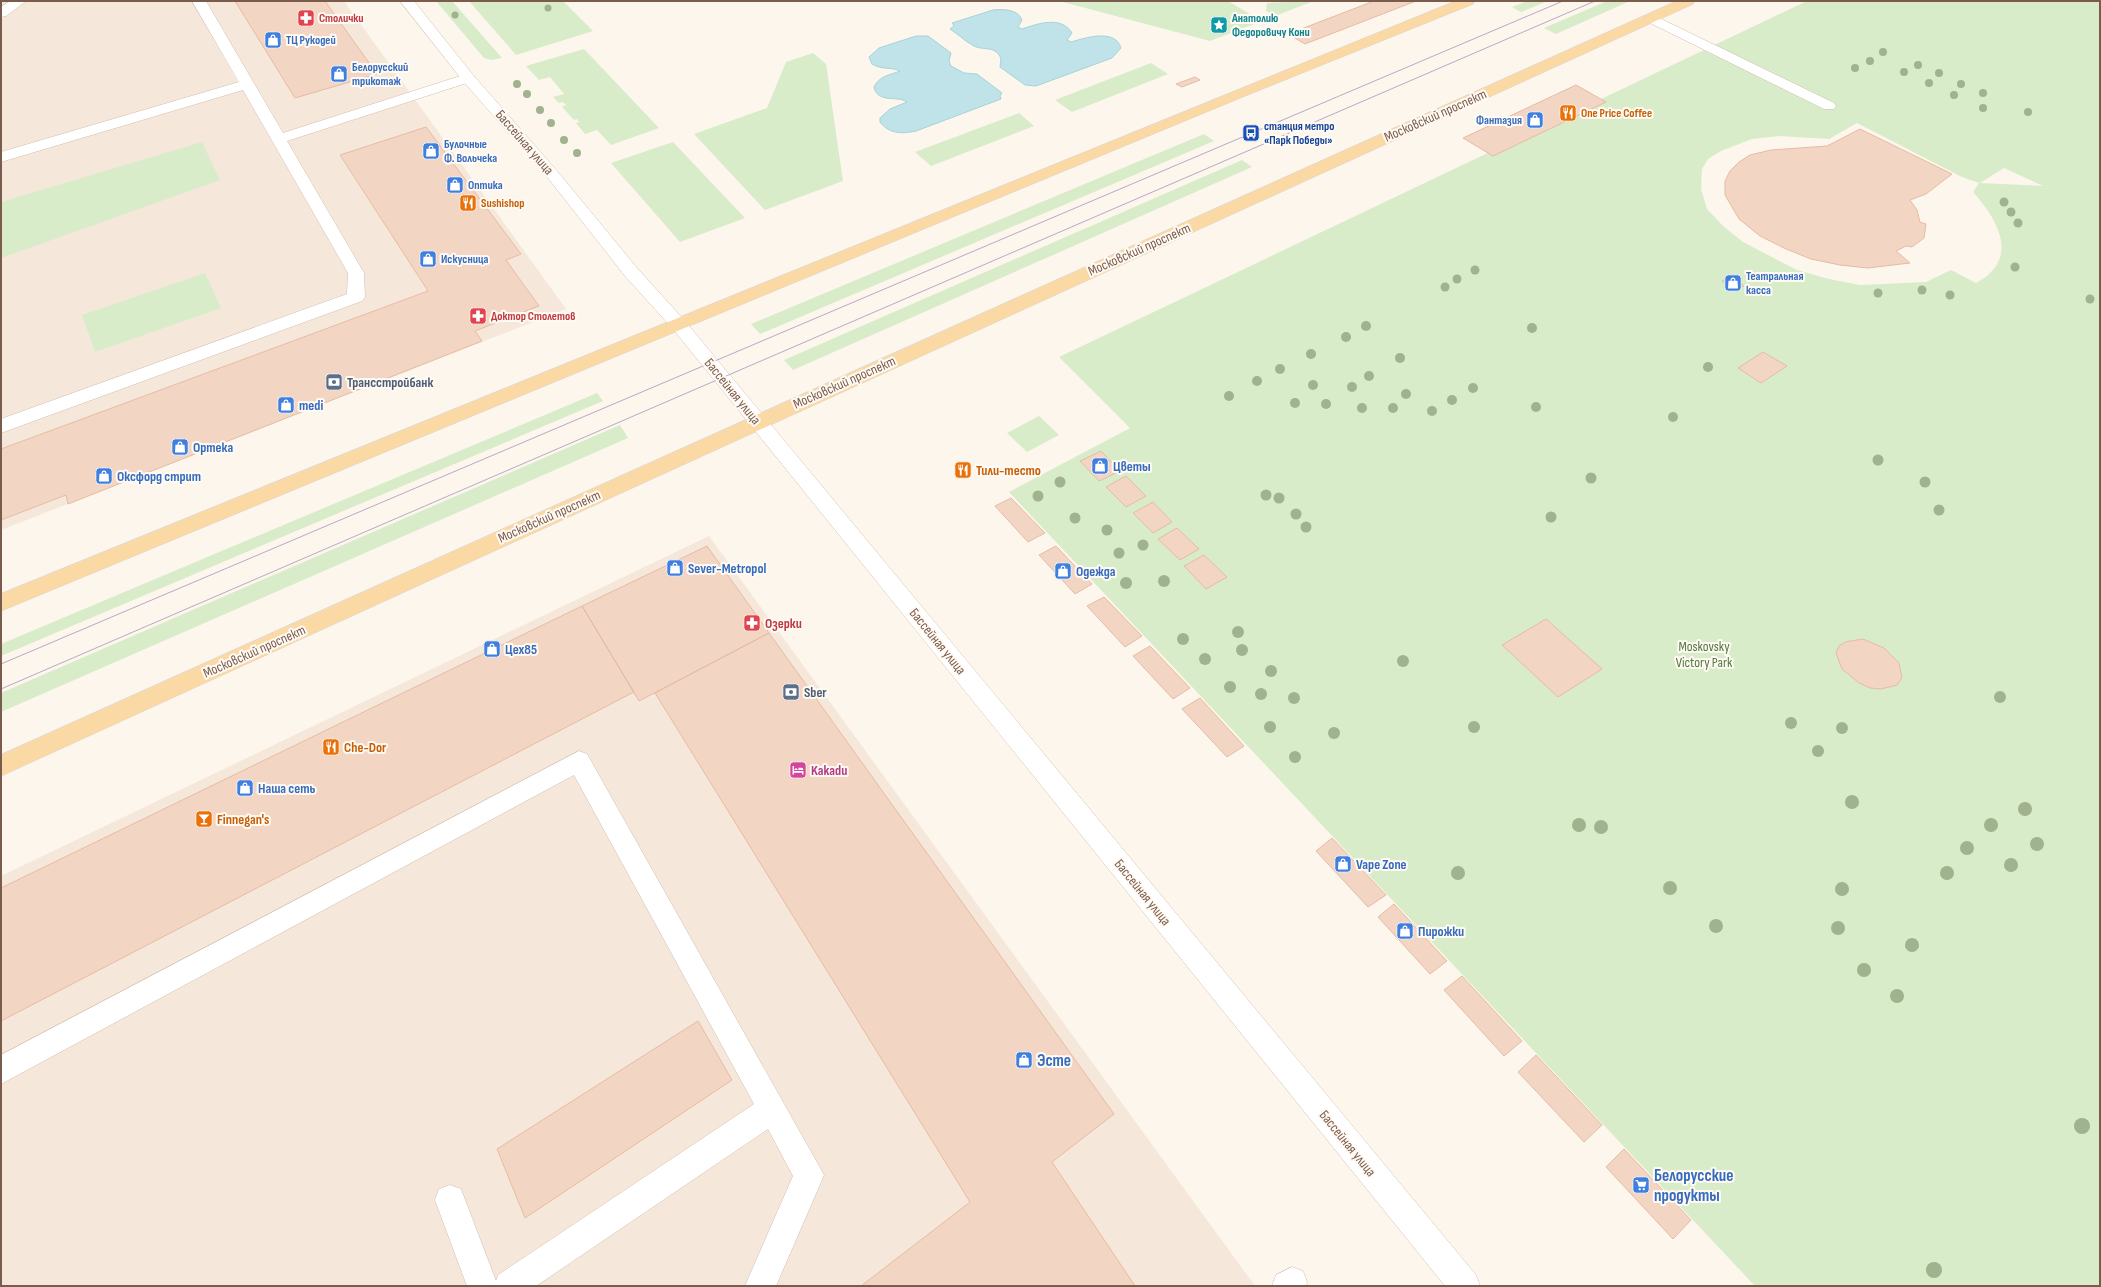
<svg xmlns="http://www.w3.org/2000/svg" width="2101" height="1287" viewBox="0 0 2101 1287" font-family="'Sofia Sans Condensed',sans-serif">
<style>
.residential{fill:#f5e8da}
.green{fill:#d8ecc9;fill-rule:evenodd}
.water{fill:#bfe3e8;stroke:#a5d3da}
.building{fill:#f3d5c3;stroke:#e6bba3}
.lines{fill:none;stroke-linecap:round;stroke-linejoin:round}
.lane-casing{stroke:#d1beb0;stroke-width:1}
.secondary-casing{stroke:#d6c0b0;stroke-width:1}
.primary-casing{stroke:#dad1cd;stroke-width:1}
.lane{fill:#fff;fill-rule:evenodd}
.secondary{fill:#fff;fill-rule:evenodd}
.primary{fill:#fbd9a5;fill-rule:evenodd}
.tram{stroke:#b9a8c9;stroke-width:1}
.tree{fill:#a0b28e}
.labels{text-anchor:middle;stroke-width:4;stroke-linejoin:round;paint-order:stroke}
.far-health-label{font-size:12px;font-weight:bold;fill:#be3a42;stroke:#fffaf3;text-anchor:start}
.far-culture-label{font-size:12px;font-weight:bold;fill:#0d838f;stroke:#fffaf3;text-anchor:start}
.far-shop-label{font-size:12px;font-weight:bold;fill:#366cbe;stroke:#fffaf3;text-anchor:start}
.far-food-label{font-size:12px;font-weight:bold;fill:#c56008;stroke:#fffaf3;text-anchor:start}
.far-transit-label{font-size:12px;font-weight:bold;fill:#164399;stroke:#fffaf3;text-anchor:start}
.street-label{font-size:14px;fill:#7a5c4d;stroke:#fffaf3}
.service-label{font-size:14px;font-weight:bold;fill:#4e5e75;stroke:#fffaf3;text-anchor:start}
.shop-label{font-size:14px;font-weight:bold;fill:#366cbe;stroke:#fffaf3;text-anchor:start}
.food-label{font-size:14px;font-weight:bold;fill:#c56008;stroke:#fffaf3;text-anchor:start}
.health-label{font-size:14px;font-weight:bold;fill:#be3a42;stroke:#fffaf3;text-anchor:start}
.park-label{font-size:14px;fill:#537a41;stroke:#fffaf3}
.hotel-label{font-size:14px;font-weight:bold;fill:#b23c85;stroke:#fffaf3;text-anchor:start}
.near-shop-label{font-size:17px;font-weight:bold;fill:#366cbe;stroke:#fffaf3;text-anchor:start}
</style>
<rect width="100%" height="100%" fill="#fdf6ec"/>
<path class="residential" d="M 1,1 L 344,1 L 566,309 L 1,530 Z
M 709,536 L 1255,1286 L 1,1286 L 1,876 Z"/>
<path class="green" d="M 436,1 L 452,1 L 502,58 L 491,60 L 484,58 Z
M 469,1 L 563,1 L 593,31 L 516,55 Z
M 1059,1 L 1228,1 L 1262,21 L 1210,41 Z
M 1314,1 L 1275,16 L 1266,11 L 1267,3 Z
M 1527,1 L 1548,1 L 1521,12 L 1512,7 Z
M 1607,1 L 1630,1 L 1556,34 L 1544,28 Z
M 1807,1 L 2100,1 L 2100,1286 L 1755,1286 L 1009,492 L 1130,428 L 1059,357 ZM 1857,123 L 1962,177 L 1979,183 L 1973,192 C 1991,212 2016,247 1991,272 C 1987,277 1981,280 1976,283 L 1951,270 L 1926,282 L 1860,285 L 1829,279 L 1797,270 L 1743,242 L 1723,226 L 1707,209 L 1701,189 L 1702,169 L 1708,159 L 1721,151 L 1752,139 L 1779,136 L 1829,139 ZM 2004,168 L 2043,186 L 1980,183 Z
M 584,49 L 659,128 L 611,145 L 597,130 L 585,134 L 576,123 L 579,122 L 577,119 L 574,120 L 562,107 L 566,105 L 563,102 L 559,103 L 553,97 L 564,94 L 550,77 L 539,80 L 526,66 Z
M 813,53 L 826,64 L 843,181 L 765,210 L 694,134 L 767,108 L 786,62 Z
M 1151,63 L 1168,74 L 1072,112 L 1055,100 Z
M 1019,113 L 1034,126 L 931,166 L 915,152 Z
M 1204,134 L 1214,141 L 760,334 L 751,324 Z
M 202,142 L 220,180 L 1,258 L 1,202 Z
M 673,142 L 745,218 L 680,242 L 611,163 Z
M 1242,160 L 1252,167 L 793,370 L 784,360 Z
M 205,273 L 221,308 L 95,352 L 82,315 Z
M 597,393 L 603,401 L 1,656 L 1,644 Z
M 1039,416 L 1059,435 L 1027,452 L 1007,433 Z
M 620,425 L 628,438 L 1,712 L 1,693 Z"/>
<path class="water" d="M 993,10 C 1003,9 1018,9 1022,20 L 1018,27 L 1022,29 C 1037,24 1061,15 1072,33 L 1067,40 L 1071,42 C 1085,38 1115,28 1121,48 L 1112,58 L 1036,86 L 1025,85 L 1000,67 L 1001,59 C 996,45 984,51 974,46 C 966,42 958,34 950,29 L 954,26 L 952,23 Z
M 916,36 L 928,36 L 951,53 L 949,61 L 951,66 L 964,73 L 977,74 L 1002,93 L 1000,96 L 1001,99 L 916,131 C 902,134 889,134 880,122 L 880,118 L 890,109 L 907,102 C 897,95 878,104 874,87 C 879,76 890,75 900,71 C 894,67 881,70 872,64 L 869,57 L 879,48 Z"/>
<path class="building" d="M 235,1 L 325,1 L 377,74 L 295,98 Z
M 1374,1 L 1416,1 L 1305,44 L 1288,34 Z
M 1195,77 L 1200,80 L 1182,87 L 1176,84 Z
M 1576,85 L 1606,102 L 1493,156 L 1463,138 Z
M 426,127 L 521,254 L 506,260 L 539,306 L 475,331 L 482,341 L 68,504 L 66,495 L 1,520 L 1,449 L 428,291 L 340,155 Z
M 1860,129 L 1952,174 L 1926,194 L 1910,200 L 1917,210 L 1920,222 L 1926,224 L 1924,238 L 1912,247 L 1906,246 L 1896,251 L 1910,263 L 1868,268 L 1840,265 L 1811,259 L 1786,249 L 1760,236 L 1739,219 L 1725,195 L 1725,181 L 1730,171 L 1739,162 L 1750,155 L 1771,150 L 1827,146 Z
M 1736,278 L 1744,286 L 1730,288 L 1722,281 Z
M 1763,352 L 1787,366 L 1761,383 L 1738,368 Z
M 1101,451 L 1120,471 L 1099,481 L 1080,461 Z
M 1126,476 L 1146,496 L 1126,507 L 1106,487 Z
M 1011,498 L 1045,533 L 1028,542 L 995,506 Z
M 1153,502 L 1172,522 L 1153,533 L 1133,513 Z
M 1177,528 L 1199,549 L 1180,560 L 1158,539 Z
M 707,546 L 769,633 L 639,701 L 582,606 Z
M 1056,546 L 1092,584 L 1075,594 L 1039,555 Z
M 1204,555 L 1227,577 L 1206,589 L 1184,566 Z
M 1104,597 L 1142,636 L 1125,647 L 1087,606 Z
M 582,606 L 634,692 L 1,1021 L 1,888 Z
M 1546,619 L 1602,669 L 1558,697 L 1502,645 Z
M 769,633 L 1114,1114 L 1052,1162 L 1135,1286 L 861,1286 L 970,1202 L 655,693 Z
M 1863,639 L 1884,648 L 1899,663 L 1902,678 L 1897,685 L 1881,689 L 1870,688 L 1859,683 L 1842,669 L 1836,653 L 1839,646 L 1845,642 Z
M 1150,646 L 1190,688 L 1173,699 L 1133,656 Z
M 1200,698 L 1244,746 L 1227,757 L 1182,709 Z
M 1332,838 L 1386,895 L 1368,907 L 1316,851 Z
M 1394,904 L 1447,961 L 1430,974 L 1378,917 Z
M 1462,976 L 1522,1041 L 1504,1056 L 1444,990 Z
M 698,1021 L 732,1080 L 525,1218 L 497,1149 Z
M 1536,1055 L 1602,1125 L 1584,1142 L 1518,1072 Z
M 1624,1149 L 1691,1220 L 1673,1239 L 1606,1167 Z"/>
<g class="lines">
<defs>
<path id="lane" d="M 10,1 L 26,1 L 6,16 L 1,17 L 1,7 Z
M 192,1 L 206,1 L 283,133 L 463,75 L 473,75 L 475,78 L 473,81 L 287,141 L 364,273 L 365,297 L 362,301 L 1,433 L 1,419 L 347,294 L 348,273 L 243,90 L 1,162 L 1,152 L 239,82 Z
M 1651,14 L 1834,103 L 1836,106 L 1834,109 L 1824,109 L 1646,21 L 1644,18 L 1646,15 Z
M 579,751 L 587,754 L 824,1175 L 776,1286 L 745,1286 L 793,1176 L 768,1129 L 536,1286 L 467,1286 L 435,1200 L 439,1189 L 450,1185 L 461,1189 L 496,1281 L 498,1275 L 754,1104 L 574,775 L 1,1084 L 1,1055 Z
M 1292,1267 L 1303,1271 L 1307,1282 L 1306,1286 L 1272,1286 L 1276,1275 Z"/>
<path id="secondary" d="M 400,1 L 414,1 L 473,75 L 558,172 L 637,268 L 685,321 L 1476,1275 L 1480,1286 L 1445,1286 L 673,329 L 625,276 L 548,178 L 463,81 Z"/>
<path id="primary" d="M 1456,1 L 1475,1 L 1473,4 L 1245,96 L 1,611 L 1,594 Z
M 1677,1 L 1695,1 L 1693,4 L 1,776 L 1,755 Z"/>
</defs>
<use href="#lane" class="lane-casing"/>
<use href="#secondary" class="secondary-casing"/>
<use href="#primary" class="primary-casing"/>
<use href="#lane" class="lane"/>
<use href="#secondary" class="secondary"/>
<use href="#primary" class="primary"/>
<path class="tram" d="M 1,664 L 1563,1
M 1,689 L 1595,1"/>
</g>
<g class="tree">
<circle cx="548" cy="8" r="3.5"/>
<circle cx="455" cy="15" r="3.5"/>
<circle cx="1883" cy="52" r="4"/>
<circle cx="1870" cy="61" r="4"/>
<circle cx="1918" cy="65" r="4"/>
<circle cx="1855" cy="68" r="4"/>
<circle cx="1904" cy="72" r="4"/>
<circle cx="1939" cy="73" r="4"/>
<circle cx="1929" cy="83" r="4"/>
<circle cx="517" cy="84" r="4"/>
<circle cx="1961" cy="84" r="4"/>
<circle cx="1983" cy="93" r="4"/>
<circle cx="527" cy="94" r="4"/>
<circle cx="1954" cy="95" r="4"/>
<circle cx="1983" cy="108" r="4"/>
<circle cx="540" cy="110" r="4"/>
<circle cx="2028" cy="112" r="4"/>
<circle cx="551" cy="123" r="4"/>
<circle cx="564" cy="140" r="4"/>
<circle cx="577" cy="153" r="4"/>
<circle cx="2004" cy="202" r="4.5"/>
<circle cx="2011" cy="212" r="4.5"/>
<circle cx="2018" cy="223" r="4.5"/>
<circle cx="2015" cy="267" r="4.5"/>
<circle cx="1475" cy="270" r="4.5"/>
<circle cx="1457" cy="279" r="4.5"/>
<circle cx="1445" cy="287" r="4.5"/>
<circle cx="1922" cy="290" r="4.5"/>
<circle cx="1878" cy="293" r="4.5"/>
<circle cx="1950" cy="295" r="4.5"/>
<circle cx="2090" cy="299" r="4.5"/>
<circle cx="1366" cy="326" r="5"/>
<circle cx="1532" cy="328" r="5"/>
<circle cx="1346" cy="337" r="5"/>
<circle cx="1311" cy="354" r="5"/>
<circle cx="1400" cy="358" r="5"/>
<circle cx="1708" cy="367" r="5"/>
<circle cx="1280" cy="369" r="5"/>
<circle cx="1369" cy="376" r="5"/>
<circle cx="1257" cy="381" r="5"/>
<circle cx="1313" cy="385" r="5"/>
<circle cx="1352" cy="387" r="5"/>
<circle cx="1473" cy="388" r="5"/>
<circle cx="1406" cy="394" r="5"/>
<circle cx="1229" cy="396" r="5"/>
<circle cx="1452" cy="400" r="5"/>
<circle cx="1295" cy="403" r="5"/>
<circle cx="1326" cy="404" r="5"/>
<circle cx="1536" cy="407" r="5"/>
<circle cx="1362" cy="408" r="5"/>
<circle cx="1393" cy="408" r="5"/>
<circle cx="1432" cy="411" r="5"/>
<circle cx="1673" cy="417" r="5"/>
<circle cx="1878" cy="460" r="5.5"/>
<circle cx="1591" cy="478" r="5.5"/>
<circle cx="1060" cy="482" r="5.5"/>
<circle cx="1925" cy="482" r="5.5"/>
<circle cx="1266" cy="495" r="5.5"/>
<circle cx="1038" cy="496" r="5.5"/>
<circle cx="1279" cy="498" r="5.5"/>
<circle cx="1939" cy="510" r="5.5"/>
<circle cx="1296" cy="514" r="5.5"/>
<circle cx="1551" cy="517" r="5.5"/>
<circle cx="1075" cy="518" r="5.5"/>
<circle cx="1306" cy="527" r="5.5"/>
<circle cx="1107" cy="530" r="5.5"/>
<circle cx="1143" cy="545" r="5.5"/>
<circle cx="1119" cy="553" r="5.5"/>
<circle cx="1164" cy="581" r="6"/>
<circle cx="1126" cy="583" r="6"/>
<circle cx="1238" cy="632" r="6"/>
<circle cx="1183" cy="639" r="6"/>
<circle cx="1242" cy="650" r="6"/>
<circle cx="1205" cy="659" r="6"/>
<circle cx="1403" cy="661" r="6"/>
<circle cx="1271" cy="671" r="6"/>
<circle cx="1230" cy="687" r="6"/>
<circle cx="1261" cy="694" r="6"/>
<circle cx="2000" cy="697" r="6"/>
<circle cx="1294" cy="698" r="6"/>
<circle cx="1791" cy="723" r="6"/>
<circle cx="1270" cy="727" r="6"/>
<circle cx="1474" cy="727" r="6"/>
<circle cx="1842" cy="728" r="6"/>
<circle cx="1334" cy="733" r="6"/>
<circle cx="1818" cy="751" r="6"/>
<circle cx="1295" cy="757" r="6"/>
<circle cx="1852" cy="802" r="7"/>
<circle cx="2025" cy="809" r="7"/>
<circle cx="1579" cy="825" r="7"/>
<circle cx="1991" cy="825" r="7"/>
<circle cx="1601" cy="827" r="7"/>
<circle cx="2037" cy="844" r="7"/>
<circle cx="1967" cy="848" r="7"/>
<circle cx="2011" cy="865" r="7"/>
<circle cx="1458" cy="873" r="7"/>
<circle cx="1947" cy="873" r="7"/>
<circle cx="1670" cy="888" r="7"/>
<circle cx="1842" cy="889" r="7"/>
<circle cx="1716" cy="926" r="7"/>
<circle cx="1838" cy="928" r="7"/>
<circle cx="1912" cy="945" r="7"/>
<circle cx="1864" cy="970" r="7"/>
<circle cx="1897" cy="996" r="7"/>
<circle cx="2082" cy="1126" r="8"/>
<circle cx="1934" cy="1270" r="8"/>
</g>
<defs>
<symbol id="pharmacy-square" viewBox="-11 -11 22 22"><rect x="-9" y="-9" width="18" height="18" rx="4" fill="#e0444e" stroke="#fffaf3"/><path d="M-2-6h4v4h4v4h-4v4h-4v-4h-4v-4h4Z" fill="#fff"/></symbol>
<symbol id="sight-square" viewBox="-11 -11 22 22"><rect x="-9" y="-9" width="18" height="18" rx="4" fill="#0f9aa8" stroke="#fffaf3"/><path d="M0-6L1.8-2.2L6-1.7L2.9 1.2L3.7 5.4L0 3.3L-3.7 5.4L-2.9 1.2L-6-1.7L-1.8-2.2Z" fill="#fff"/></symbol>
<symbol id="shop-square" viewBox="-11 -11 22 22"><rect x="-9" y="-9" width="18" height="18" rx="4" fill="#3f7fe0" stroke="#fffaf3"/><path d="M-5-2.5h2.3a2.7 3.5 0 0 1 5.4 0H5L5.5 6h-11ZM-1.5-2.5h3a1.5 2.3 0 0 0-3 0Z" fill="#fff"/></symbol>
<symbol id="restaurant-square" viewBox="-11 -11 22 22"><rect x="-9" y="-9" width="18" height="18" rx="4" fill="#e8710a" stroke="#fffaf3"/><path d="M-5-6h1v4h1v-4h1v4h1v-4h1v5L-1.5 .5V6h-2V.5L-5-1ZM5-6V6H3V1.5H1.5Q1.5-4 5-6Z" fill="#fff"/></symbol>
<symbol id="bus-square" viewBox="-11 -11 22 22"><rect x="-9" y="-9" width="18" height="18" rx="4" fill="#1a4fb4" stroke="#fffaf3"/><path d="M-5-6H5V4H4V6H2V4H-2V6H-4V4H-5ZM-3.5-4V0h7V-4ZM-3.5 1.2v1.5H-2V1.2ZM2 1.2v1.5H3.5V1.2Z" fill="#fff"/></symbol>
<symbol id="bank-square" viewBox="-11 -11 22 22"><rect x="-9" y="-9" width="18" height="18" rx="4" fill="#5c6f8a" stroke="#fffaf3"/><path d="M-6-4H6V4H-6ZM0-2.3a2.3 2.3 0 1 0 0 4.6a2.3 2.3 0 1 0 0-4.6Z" fill="#fff"/></symbol>
<symbol id="hotel-square" viewBox="-11 -11 22 22"><rect x="-9" y="-9" width="18" height="18" rx="4" fill="#d1479c" stroke="#fffaf3"/><path d="M-6-4.5h1.5V1H6V5H4.5V3h-9V5H-6ZM-4 0a1.8 1.8 0 1 1 3.6 0ZM.5 0V-2.5h3Q6-2.5 6 0Z" fill="#fff"/></symbol>
<symbol id="bar-square" viewBox="-11 -11 22 22"><rect x="-9" y="-9" width="18" height="18" rx="4" fill="#e8710a" stroke="#fffaf3"/><path d="M-6-5H6L.8 .8V4.5H3.5V6h-7V4.5H-.8V.8Z" fill="#fff"/></symbol>
<symbol id="supermarket-square" viewBox="-11 -11 22 22"><rect x="-9" y="-9" width="18" height="18" rx="4" fill="#3f7fe0" stroke="#fffaf3"/><path d="M-6-5.5h2.5l.6 2H6L4.5 2H-2.5L-4.4-4H-6ZM-1.5 3.2a1.3 1.3 0 1 0 .1 0ZM3 3.2a1.3 1.3 0 1 0 .1 0Z" fill="#fff"/></symbol>
</defs>
<g fill-rule="evenodd">
<use href="#pharmacy-square" x="296" y="8" width="20" height="20"/>
<use href="#sight-square" x="1209" y="15" width="20" height="20"/>
<use href="#shop-square" x="263" y="30" width="20" height="20"/>
<use href="#shop-square" x="329" y="64" width="20" height="20"/>
<use href="#restaurant-square" x="1558" y="103" width="20" height="20"/>
<use href="#shop-square" x="1525" y="110" width="20" height="20"/>
<use href="#bus-square" x="1241" y="123" width="20" height="20"/>
<use href="#shop-square" x="421" y="141" width="20" height="20"/>
<use href="#shop-square" x="445" y="175" width="20" height="20"/>
<use href="#restaurant-square" x="458" y="193" width="20" height="20"/>
<use href="#shop-square" x="418" y="249" width="20" height="20"/>
<use href="#shop-square" x="1723" y="273" width="20" height="20"/>
<use href="#pharmacy-square" x="468" y="306" width="20" height="20"/>
<use href="#bank-square" x="324" y="372" width="20" height="20"/>
<use href="#shop-square" x="276" y="395" width="20" height="20"/>
<use href="#shop-square" x="170" y="437" width="20" height="20"/>
<use href="#shop-square" x="1090" y="456" width="20" height="20"/>
<use href="#restaurant-square" x="953" y="460" width="20" height="20"/>
<use href="#shop-square" x="94" y="466" width="20" height="20"/>
<use href="#shop-square" x="665" y="558" width="20" height="20"/>
<use href="#shop-square" x="1053" y="561" width="20" height="20"/>
<use href="#pharmacy-square" x="742" y="613" width="20" height="20"/>
<use href="#shop-square" x="482" y="639" width="20" height="20"/>
<use href="#bank-square" x="781" y="682" width="20" height="20"/>
<use href="#restaurant-square" x="321" y="737" width="20" height="20"/>
<use href="#hotel-square" x="788" y="760" width="20" height="20"/>
<use href="#shop-square" x="235" y="778" width="20" height="20"/>
<use href="#bar-square" x="194" y="809" width="20" height="20"/>
<use href="#shop-square" x="1333" y="854" width="20" height="20"/>
<use href="#shop-square" x="1395" y="921" width="20" height="20"/>
<use href="#shop-square" x="1014" y="1050" width="20" height="20"/>
<use href="#supermarket-square" x="1631" y="1175" width="20" height="20"/>
</g>
<g class="labels">
<g class="far-health-label">
<text x="319" y="22">Столички</text>
<text x="491" y="320">Доктор Столетов</text>
</g>
<g class="far-culture-label">
<text x="1232" y="22">Анатолию<tspan x="1232" dy="14">Федоровичу Кони</tspan></text>
</g>
<g class="far-shop-label">
<text x="286" y="44">ТЦ Рукодей</text>
<text x="352" y="71">Белорусский<tspan x="352" dy="14">трикотаж</tspan></text>
<text x="1522" y="124" text-anchor="end">Фантазия</text>
<text x="444" y="148">Булочные<tspan x="444" dy="14">Ф. Вольчека</tspan></text>
<text x="468" y="189">Оптика</text>
<text x="441" y="263">Искусница</text>
<text x="1746" y="280">Театральная<tspan x="1746" dy="14">касса</tspan></text>
</g>
<g class="far-food-label">
<text x="1581" y="117">One Price Coffee</text>
<text x="481" y="207">Sushishop</text>
</g>
<g class="far-transit-label">
<text x="1264" y="130">станция метро<tspan x="1264" dy="14">«Парк Победы»</tspan></text>
</g>
<g class="street-label">
<text transform="translate(1435 115) rotate(-24)" y="5">Московский проспект</text>
<text transform="translate(525 142) rotate(49)" y="5">Бассейная улица</text>
<text transform="translate(1139 249) rotate(-24)" y="5">Московский проспект</text>
<text transform="translate(844 382) rotate(-24)" y="5">Московский проспект</text>
<text transform="translate(733 391) rotate(51)" y="5">Бассейная улица</text>
<text transform="translate(549 516) rotate(-24)" y="5">Московский проспект</text>
<text transform="translate(938 641) rotate(51)" y="5">Бассейная улица</text>
<text transform="translate(254 651) rotate(-24)" y="5">Московский проспект</text>
<text transform="translate(1143 892) rotate(51)" y="5">Бассейная улица</text>
<text transform="translate(1348 1143) rotate(51)" y="5">Бассейная улица</text>
</g>
<g class="service-label">
<text x="347" y="387">Трансстройбанк</text>
<text x="804" y="697">Sber</text>
</g>
<g class="shop-label">
<text x="299" y="410">medi</text>
<text x="193" y="452">Ортека</text>
<text x="1113" y="471">Цветы</text>
<text x="117" y="481">Оксфорд стрит</text>
<text x="688" y="573">Sever-Metropol</text>
<text x="1076" y="576">Одежда</text>
<text x="505" y="654">Цех85</text>
<text x="258" y="793">Наша сеть</text>
<text x="1356" y="869">Vape Zone</text>
<text x="1418" y="936">Пирожки</text>
</g>
<g class="food-label">
<text x="976" y="475">Тили-тесто</text>
<text x="344" y="752">Che-Dor</text>
<text x="217" y="824">Finnegan's</text>
</g>
<g class="health-label">
<text x="765" y="628">Озерки</text>
</g>
<g class="park-label">
<text x="1704" y="651">Moskovsky<tspan x="1704" dy="16">Victory Park</tspan></text>
</g>
<g class="hotel-label">
<text x="811" y="775">Kakadu</text>
</g>
<g class="near-shop-label">
<text x="1037" y="1066">Эсте</text>
<text x="1654" y="1181">Белорусские<tspan x="1654" dy="20">продукты</tspan></text>
</g>
</g>
<rect width="2101" height="1287" fill="none" stroke="#7a5c4d" stroke-width="4"/>
</svg>
